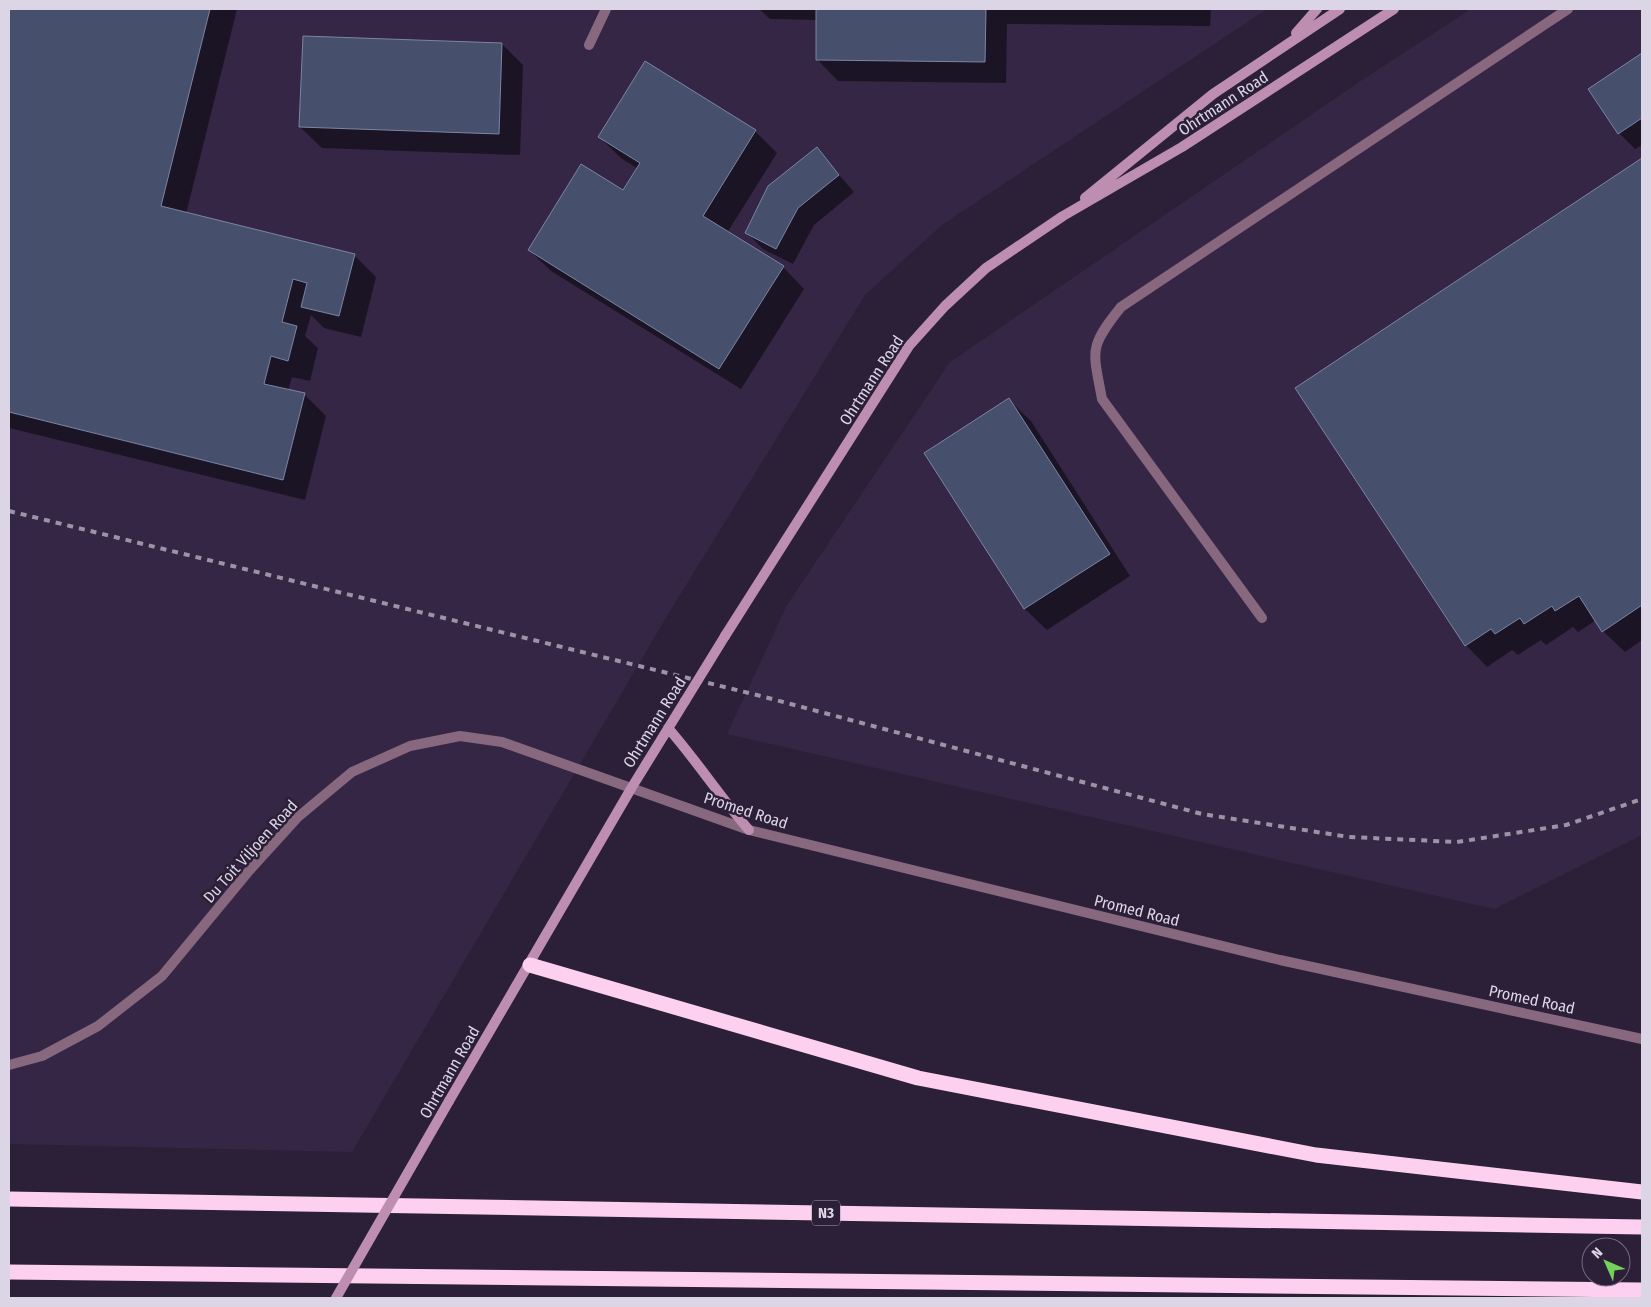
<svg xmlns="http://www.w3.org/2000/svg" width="1651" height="1307" viewBox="0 0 1651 1307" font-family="'Fira Sans Condensed',sans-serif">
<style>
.built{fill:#342644}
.shadow{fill:#0007}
.building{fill:#464f6c;stroke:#7c85a2}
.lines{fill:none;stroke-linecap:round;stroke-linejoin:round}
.service{stroke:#87687e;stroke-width:10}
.minor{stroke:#87687e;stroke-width:10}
.secondary{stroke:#be8eb0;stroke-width:10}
.motorway{stroke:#fed0f0;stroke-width:15}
.rail{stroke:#9c94a6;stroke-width:4;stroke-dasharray:6 6;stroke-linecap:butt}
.secondary-bridge{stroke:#be8eb0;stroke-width:10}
.labels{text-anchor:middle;stroke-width:5;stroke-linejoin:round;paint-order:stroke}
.shield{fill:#2b2038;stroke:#a79fb1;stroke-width:1}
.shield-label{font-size:15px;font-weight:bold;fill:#dcd5e5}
.street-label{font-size:16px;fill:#dcd5e5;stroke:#2b2038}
</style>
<rect width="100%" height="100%" fill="#2b2038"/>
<path class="built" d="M 9,9 L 1267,9 L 942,225 L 865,295 L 667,616 L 352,1152 L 9,1144 Z
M 1471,9 L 1642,9 L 1642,835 L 1494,909 L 727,734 L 787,605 L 950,362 L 1359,82 Z"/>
<path class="shadow" d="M 9,9 L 237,9 L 186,214 L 354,255 L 376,277 L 361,337 L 324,328 L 311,315 L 305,336 L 318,348 L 310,381 L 292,377 L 288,391 L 304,394 L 326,416 L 305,500 L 9,428 Z
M 486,9 L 524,9 L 523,10 Z
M 759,9 L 1211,9 L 1210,26 L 1007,24 L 1006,83 L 838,81 L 817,59 L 817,20 L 770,19 Z
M 502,44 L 523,65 L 520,155 L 322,148 L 300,127 Z
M 1642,54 L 1642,145 L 1635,149 L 1619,133 L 1590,89 Z
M 646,63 L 755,131 L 777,153 L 727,233 L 783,267 L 804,289 L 741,389 L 551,271 L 529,250 L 623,192 L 638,169 L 621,158 L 599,137 Z
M 816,149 L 854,192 L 814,225 L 793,264 L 763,249 L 746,232 Z
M 1642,160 L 1642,640 L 1625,652 L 1603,631 L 1596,620 L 1578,632 L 1573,627 L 1546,645 L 1541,640 L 1518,655 L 1512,650 L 1487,667 L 1466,645 L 1296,389 Z
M 1009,400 L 1031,421 L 1130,576 L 1047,630 L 1025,609 L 926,454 Z"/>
<path class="building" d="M 9,9 L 210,9 L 161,206 L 355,254 L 339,316 L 301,307 L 307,283 L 293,279 L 282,322 L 297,326 L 288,361 L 271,356 L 264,384 L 305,393 L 283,480 L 9,412 Z
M 816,9 L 986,9 L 985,62 L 816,60 Z
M 303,36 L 502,43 L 499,134 L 299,127 Z
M 1642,53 L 1642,118 L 1618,134 L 1588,89 Z
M 645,61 L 756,130 L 703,216 L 784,266 L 719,369 L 528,250 L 581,164 L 623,190 L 640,163 L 598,137 Z
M 817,147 L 839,175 L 798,208 L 776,249 L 745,233 L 768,186 Z
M 1642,158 L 1642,605 L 1602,632 L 1579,596 L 1555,611 L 1552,606 L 1524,624 L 1520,618 L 1495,634 L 1491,629 L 1465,646 L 1295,388 Z
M 1009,398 L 1110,554 L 1024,609 L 924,453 Z"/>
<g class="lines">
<path class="service" d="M 589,45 L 606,9
M 1262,618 L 1102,399 C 1093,350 1088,348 1121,307 L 1568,9"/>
<path class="minor" d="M 9,1065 L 42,1056 L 98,1026 L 162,976 L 248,872 L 298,817 L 352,772 L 410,746 L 460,736 L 502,742 L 749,830 L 1280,960 L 1642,1039"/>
<path class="secondary" d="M 1296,33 L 1317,9
M 1085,198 L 1213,94 L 1340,9
M 725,636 L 909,346 L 945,306 L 986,268 L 1063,216 L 1182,147 L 1394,9
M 668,728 C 697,761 720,797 749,830
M 449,1101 L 632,787 L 685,701"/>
<path class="motorway" d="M 530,965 L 918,1078 L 1316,1155 L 1642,1192
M 9,1199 L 1642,1227
M 9,1272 L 1642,1290"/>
<path class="rail" d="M 9,511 L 757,695 L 1202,814 L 1349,837 L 1457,842 L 1566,825 L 1642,799"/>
<path class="secondary-bridge" d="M 685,701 L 725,636
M 336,1298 L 449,1101"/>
</g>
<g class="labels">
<rect class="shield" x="812" y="1200.5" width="28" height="25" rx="4"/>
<g class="shield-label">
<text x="826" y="1218">N3</text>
</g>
<g class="street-label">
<text transform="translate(1223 103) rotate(-33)" y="6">Ohrtmann Road</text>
<text transform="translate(871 380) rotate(-57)" y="6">Ohrtmann Road</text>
<text transform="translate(654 722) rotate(-58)" y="6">Ohrtmann Road</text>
<text transform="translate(746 810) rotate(18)" y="6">Promed Road</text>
<text transform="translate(250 851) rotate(-48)" y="6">Du Toit Viljoen Road</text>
<text transform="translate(1137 910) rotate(14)" y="6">Promed Road</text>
<text transform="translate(1532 999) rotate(12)" y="6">Promed Road</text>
<text transform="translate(449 1072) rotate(-60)" y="6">Ohrtmann Road</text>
</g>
</g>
<rect width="1651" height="1307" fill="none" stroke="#dcd5e5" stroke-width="20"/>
<g transform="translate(1606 1262) rotate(315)"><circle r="24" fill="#2b2038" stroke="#72687d"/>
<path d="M0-4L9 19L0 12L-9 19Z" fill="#74d25c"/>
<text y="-8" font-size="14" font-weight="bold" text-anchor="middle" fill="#dcd5e5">N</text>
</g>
</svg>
